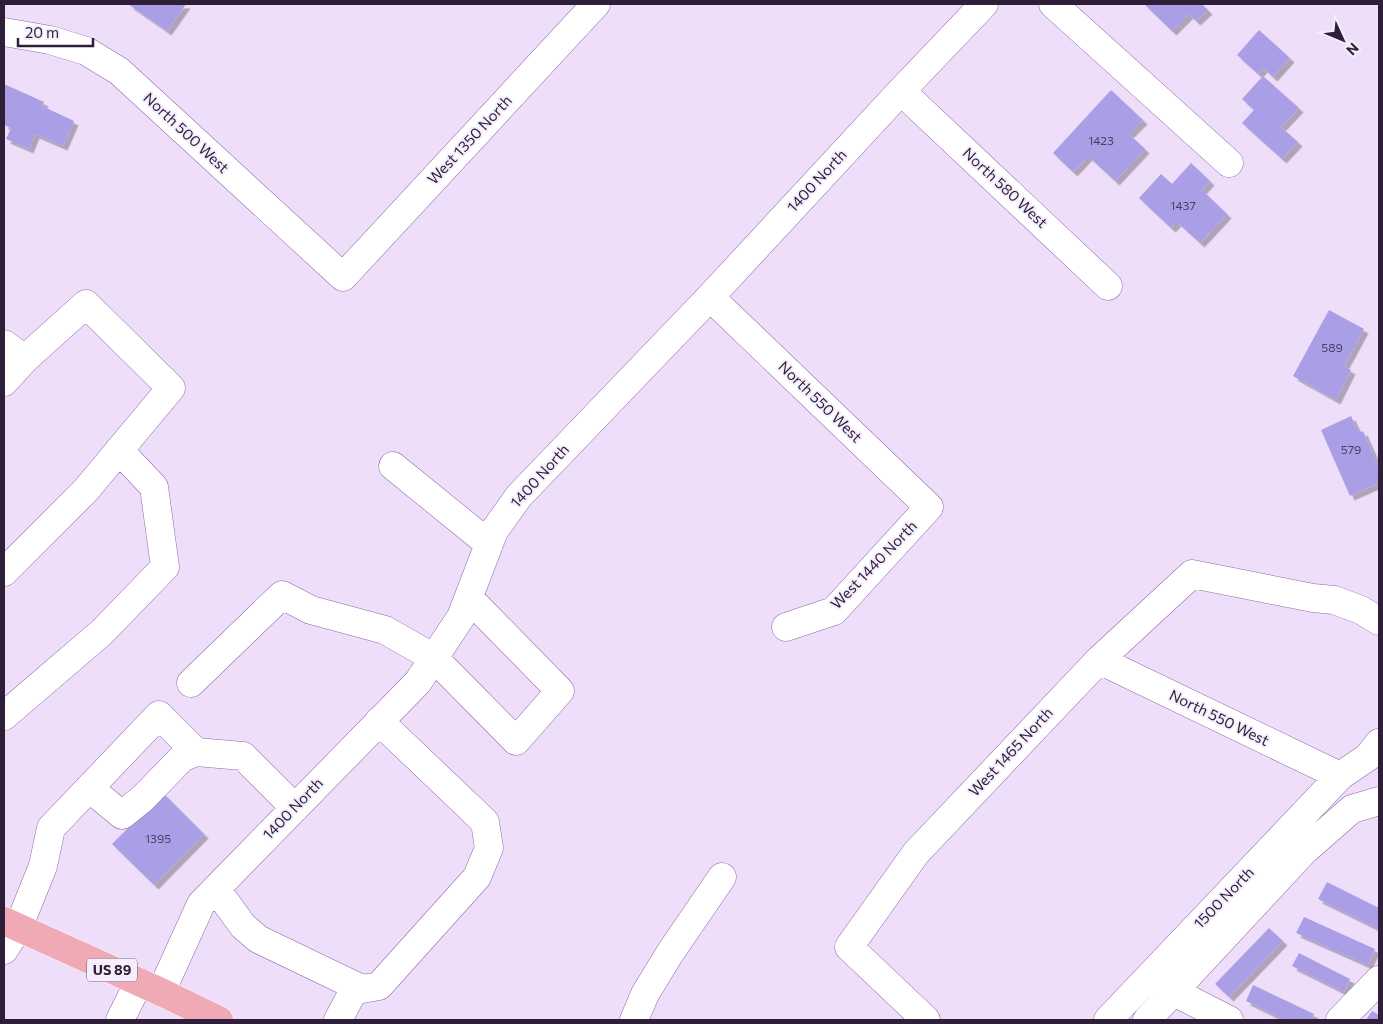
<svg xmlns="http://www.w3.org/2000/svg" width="1383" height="1024" viewBox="0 0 1383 1024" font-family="Commissioner,sans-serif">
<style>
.building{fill:#aa9ee7;filter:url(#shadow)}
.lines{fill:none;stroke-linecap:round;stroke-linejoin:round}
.minor-casing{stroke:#8f69a8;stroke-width:29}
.major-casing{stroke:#fff;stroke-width:29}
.minor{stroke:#fff;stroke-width:28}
.major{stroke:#f0aab6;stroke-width:28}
.labels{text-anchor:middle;stroke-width:4;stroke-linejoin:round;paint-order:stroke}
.number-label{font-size:12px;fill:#4d3e64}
.shield{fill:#f6eefc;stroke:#6a5c73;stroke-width:1}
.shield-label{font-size:14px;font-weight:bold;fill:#2e1e38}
.street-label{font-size:15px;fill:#2e1e38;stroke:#f6eefc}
</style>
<defs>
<filter id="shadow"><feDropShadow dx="4.5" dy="4.5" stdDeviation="0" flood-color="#0004"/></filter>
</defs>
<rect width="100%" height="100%" fill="#eedef9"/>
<path class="building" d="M 128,4 L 186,4 L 167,31 Z
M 1144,4 L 1202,4 L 1208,10 L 1196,21 L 1189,14 L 1172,31 Z
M 1259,30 L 1290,58 L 1273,77 L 1263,68 L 1258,74 L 1237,55 Z
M 1263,76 L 1299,108 L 1281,127 L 1298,142 L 1282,159 L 1242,123 L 1254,110 L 1242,99 Z
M 4,84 L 44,102 L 42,106 L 74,121 L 63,146 L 35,134 L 29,149 L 6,139 L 11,128 L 4,125 Z
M 1111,90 L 1143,120 L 1129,134 L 1145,149 L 1115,181 L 1088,156 L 1073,172 L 1053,153 Z
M 1191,163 L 1210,181 L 1202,190 L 1227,214 L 1200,243 L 1177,222 L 1171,228 L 1139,198 L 1161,174 L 1172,184 Z
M 1329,310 L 1364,329 L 1344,366 L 1351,370 L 1336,400 L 1293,376 Z
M 1351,416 L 1359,433 L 1363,431 L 1379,467 L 1379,483 L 1350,496 L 1321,430 Z
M 163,793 L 204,834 L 154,885 L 112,844 Z
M 1327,882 L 1379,908 L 1379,929 L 1318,899 Z
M 1304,917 L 1375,949 L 1368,965 L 1296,933 Z
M 1269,928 L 1283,941 L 1229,997 L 1215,984 Z
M 1299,953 L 1350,979 L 1344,992 L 1292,966 Z
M 1253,985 L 1314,1014 L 1311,1020 L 1285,1020 L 1246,1001 Z
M 1372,1011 L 1379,1015 L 1379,1020 L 1366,1020 Z"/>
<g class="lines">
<defs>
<path id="minor" d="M 1053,4 L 1229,163
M 4,32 L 50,40 L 86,51 L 119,71 L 343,277 L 596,4
M 901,91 L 1108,286
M 710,297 L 929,507 L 834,611 L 786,627
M 4,344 L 25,359
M 4,382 L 25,359 L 86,304 L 171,388 L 86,490 L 4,572
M 393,466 L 489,544
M 1099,660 L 1340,776
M 191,683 L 282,595 L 311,610 L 385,630 L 434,658 L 516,741 L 560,691 L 469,598
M 4,716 L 102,632 L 165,567 L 154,487 L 119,450
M 89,788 L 122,815 L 143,798 L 182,758 L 196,752
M 216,889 L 243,926 L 258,939 L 362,989 L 379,986 L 477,877 L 489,848 L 485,822 L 379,721
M 4,950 L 18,928 L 43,866 L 51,828 L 159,715 L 196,752 L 243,756 L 295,808
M 161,992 L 201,904 L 418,682 L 461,617 L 494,531 L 519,496 L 710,297 L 901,91 L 984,4
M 1174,992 L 1229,1020
M 120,1020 L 139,982
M 338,1020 L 356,986
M 634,1020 L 645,994 L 670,953 L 722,877
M 926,1020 L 849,947 L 916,853 L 1099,660 L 1192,574 L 1313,598 L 1334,600 L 1361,610 L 1379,621
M 1108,1020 L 1340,776 L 1368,757 L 1379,743
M 1147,1020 L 1304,851 L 1352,809 L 1379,801
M 1340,1020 L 1379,980"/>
<path id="major" d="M 4,921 L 161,992 L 219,1020"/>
</defs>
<use href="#minor" class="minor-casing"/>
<use href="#major" class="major-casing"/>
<use href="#minor" class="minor"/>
<use href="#major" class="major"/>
</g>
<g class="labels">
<g class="number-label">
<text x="1101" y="145">1423</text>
<text x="1183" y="210">1437</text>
<text x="1332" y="352">589</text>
<text x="1351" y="454">579</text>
<text x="158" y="843">1395</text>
</g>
<rect class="shield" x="87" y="958.5" width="50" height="23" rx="4"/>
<g class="shield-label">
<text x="112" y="975">US 89</text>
</g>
<g class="street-label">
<text transform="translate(186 133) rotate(43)" y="5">North 500 West</text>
<text transform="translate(470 140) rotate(-47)" y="5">West 1350 North</text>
<text transform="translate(817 181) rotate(-47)" y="5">1400 North</text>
<text transform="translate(1005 188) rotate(43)" y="5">North 580 West</text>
<text transform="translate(820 402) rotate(44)" y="5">North 550 West</text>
<text transform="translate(540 476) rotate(-48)" y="5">1400 North</text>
<text transform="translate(874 565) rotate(-46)" y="5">West 1440 North</text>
<text transform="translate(1219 718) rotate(26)" y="5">North 550 West</text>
<text transform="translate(1011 752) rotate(-47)" y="5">West 1465 North</text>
<text transform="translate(293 809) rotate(-46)" y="5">1400 North</text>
<text transform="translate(1224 898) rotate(-46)" y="5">1500 North</text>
</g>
</g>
<rect width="1383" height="1024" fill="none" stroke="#2e1e38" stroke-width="10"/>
<g transform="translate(1343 40) rotate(134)" stroke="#f6eefc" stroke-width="4" paint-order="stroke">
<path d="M0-4L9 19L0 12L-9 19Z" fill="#2e1e38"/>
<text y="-8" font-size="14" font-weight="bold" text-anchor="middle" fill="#2e1e38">N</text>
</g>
<path d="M18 38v8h75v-8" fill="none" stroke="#2e1e38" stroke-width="2.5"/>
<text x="25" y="38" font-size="15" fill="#2e1e38" stroke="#f6eefc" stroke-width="4" paint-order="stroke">20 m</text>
</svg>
